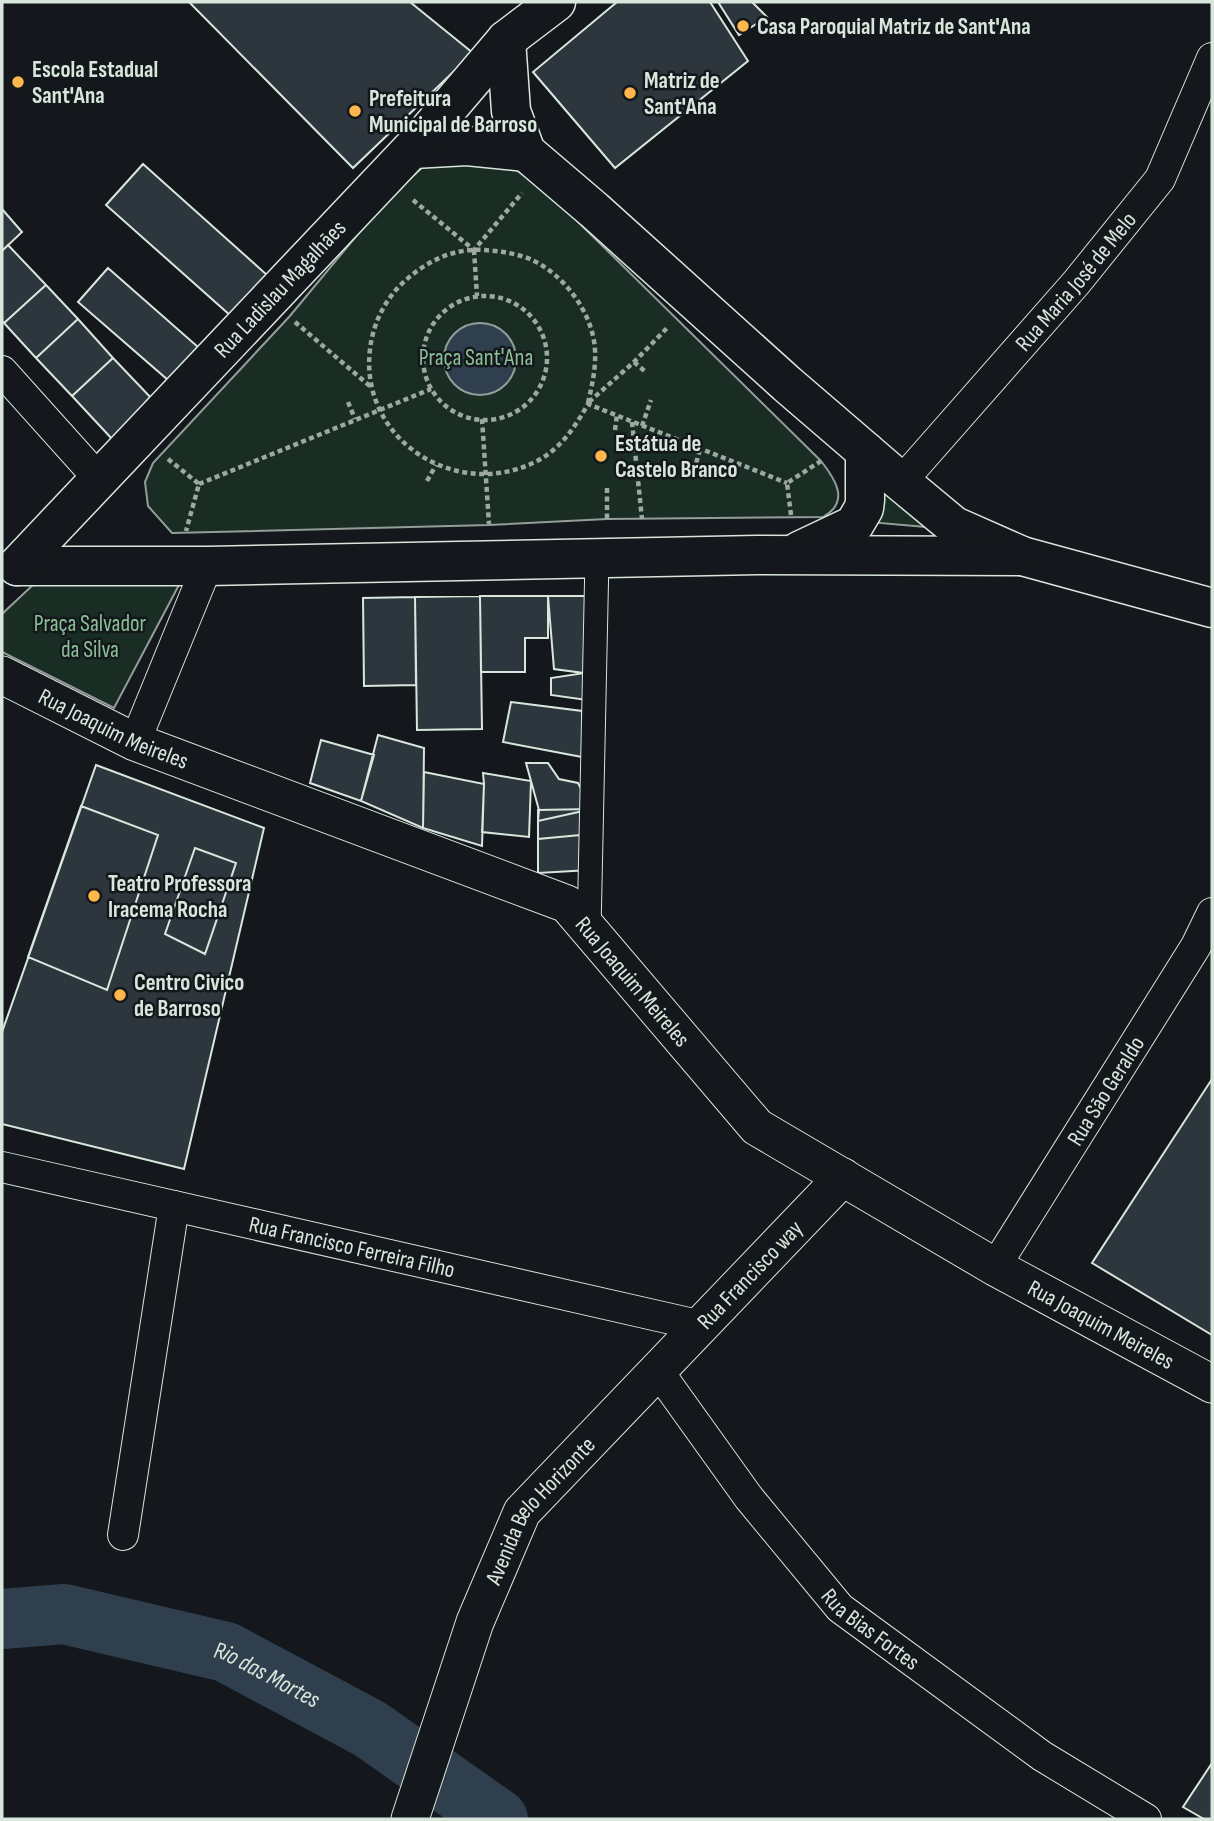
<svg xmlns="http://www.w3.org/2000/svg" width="1214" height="1821" viewBox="0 0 1214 1821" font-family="'Sofia Sans Condensed',sans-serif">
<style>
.green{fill:#1a2d24;stroke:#939e99;stroke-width:2}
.water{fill:#2f3f4d;stroke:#939e99;stroke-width:2}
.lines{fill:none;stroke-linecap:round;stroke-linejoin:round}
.river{stroke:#2f3f4d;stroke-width:60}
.building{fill:#2c363c;stroke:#d8e6dc;stroke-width:2}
.pedestrian-casing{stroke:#d8e6dc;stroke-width:25}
.minor-casing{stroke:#d8e6dc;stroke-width:32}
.tertiary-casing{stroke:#d8e6dc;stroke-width:39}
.secondary-casing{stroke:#d8e6dc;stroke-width:41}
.path{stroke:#9da8a2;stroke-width:4.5;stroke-dasharray:5 3.5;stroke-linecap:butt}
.pedestrian{stroke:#14181c;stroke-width:23}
.minor{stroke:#14181c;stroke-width:30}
.tertiary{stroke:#14181c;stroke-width:37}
.secondary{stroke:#14181c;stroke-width:38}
.poi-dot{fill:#ffb74d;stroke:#14181c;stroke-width:2.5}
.labels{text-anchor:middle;stroke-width:5;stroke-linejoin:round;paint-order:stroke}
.poi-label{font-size:23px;font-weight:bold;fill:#d8e6dc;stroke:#14181c;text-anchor:start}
.street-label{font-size:23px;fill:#d8e6dc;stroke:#14181c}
.park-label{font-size:23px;fill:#8ac095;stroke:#14181c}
.water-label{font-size:24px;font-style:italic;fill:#d8e6dc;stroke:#14181c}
</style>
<rect width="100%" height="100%" fill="#14181c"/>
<path class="green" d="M 447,155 L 510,166 L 532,181 L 566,210 L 821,461 C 836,480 850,502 823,517 L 607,519 L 489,525 L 172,533 L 148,506 L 145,482 L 153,463 L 289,317 L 388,198 L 422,168 Z
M 884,488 L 926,527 L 868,522 Z
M 35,583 L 180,583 L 114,708 L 2,652 L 2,614 Z"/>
<path class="water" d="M444 359a36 36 0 1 1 72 0a36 36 0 1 1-72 0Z"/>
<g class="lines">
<path class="river" id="s1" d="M 2,1619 L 64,1614 L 226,1652 L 370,1729 L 498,1819"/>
</g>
<path class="building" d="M 189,2 L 410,2 L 473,53 L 353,168 Z
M 617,2 L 710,2 L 748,61 L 615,168 L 533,72 Z
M 718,2 L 752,2 L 767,17 L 739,35 Z
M 143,164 L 267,275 L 231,316 L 106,205 Z
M 2,209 L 22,232 L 2,251 Z
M 8,245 L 46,285 L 4,323 L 2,321 L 2,251 Z
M 108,268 L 198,347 L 168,380 L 78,302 Z
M 46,285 L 78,319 L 36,358 L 4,323 Z
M 78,319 L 113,358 L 72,396 L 36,358 Z
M 113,358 L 154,401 L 113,440 L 72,396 Z
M 480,596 L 482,729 L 417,730 L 415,597 Z
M 480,596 L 548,596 L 548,638 L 525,638 L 525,672 L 481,672 Z
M 548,596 L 587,596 L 584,673 L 554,669 Z
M 415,597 L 416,685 L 364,686 L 363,598 Z
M 584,673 L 594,701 L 551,695 L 551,678 Z
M 511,702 L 582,711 L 582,757 L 503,742 Z
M 378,735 L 424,748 L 423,828 L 361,801 Z
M 321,740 L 374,755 L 361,801 L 310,783 Z
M 526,763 L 548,763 L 559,779 L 578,783 L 592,809 L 538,821 L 539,810 Z
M 96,765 L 264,828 L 184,1169 L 2,1124 L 2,1032 Z
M 424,772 L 484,784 L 482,846 L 423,828 Z
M 483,773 L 531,781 L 529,837 L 482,832 L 484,784 Z
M 81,806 L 158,835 L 107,990 L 28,957 Z
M 592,809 L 591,834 L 538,839 L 538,810 Z
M 591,834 L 590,870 L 538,873 L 538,839 Z
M 195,848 L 236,863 L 205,954 L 165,934 Z
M 1212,1079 L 1212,1335 L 1092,1263 Z
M 1212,1763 L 1212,1819 L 1204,1819 L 1183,1807 Z"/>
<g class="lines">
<defs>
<path id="pedestrian" d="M 589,931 L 597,558"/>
<g id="minor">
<path d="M 2,371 L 99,479"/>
<path id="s2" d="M 901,482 L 1076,283 L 1160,179 L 1212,58"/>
<path d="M 135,742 L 207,566"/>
<path id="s3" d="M 2,1167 L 702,1326"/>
<path id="s4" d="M 995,1267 L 1196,946 L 1212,913"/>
<path id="s5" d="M 658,1371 L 749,1498 L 840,1608 L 1042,1756 L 1146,1819"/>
<path d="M 123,1535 L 174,1206"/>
</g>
<g id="tertiary">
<path id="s6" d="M 2,675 L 135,742 L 567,904 L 757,1127 L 995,1267 L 1212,1384"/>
<path id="s7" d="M 410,1819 L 475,1622 L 522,1512 L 843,1177"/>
</g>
<g id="secondary">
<path d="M 506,40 L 511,111 L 526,152 L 594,210 L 787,384 L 901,482 L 954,526 L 1022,556 L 1212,608"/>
<path d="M 413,149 L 467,146 L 526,152"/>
<path d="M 799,551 L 854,525 L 864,508 L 865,500 L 865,451"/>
<path d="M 17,566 L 207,566 L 757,555 L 1022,556"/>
<path id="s8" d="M 17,566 L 425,135 L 506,40 L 556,2"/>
</g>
</defs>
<use href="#pedestrian" class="pedestrian-casing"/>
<use href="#minor" class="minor-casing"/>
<use href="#tertiary" class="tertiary-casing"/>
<use href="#secondary" class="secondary-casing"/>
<path class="path" d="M 413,200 L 474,250 L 522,193
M 474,250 L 477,296
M423 358a62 62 0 1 1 124 0a62 62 0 1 1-124 0Z
M 295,322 L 371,387
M 634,362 L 647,373
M 348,402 L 355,419
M 589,402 L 634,362 L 669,326
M 588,403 C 592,385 596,369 595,350 C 593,313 564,274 530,259 C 515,253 499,251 483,250 C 454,248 427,261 406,280 C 386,297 373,323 370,349 C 359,440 456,501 535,462 C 560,450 575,427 588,404 L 787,483
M 482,419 L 489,524
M 632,422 L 642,519
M 642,426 L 651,400
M 615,430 L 617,415
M 168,459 L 199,484 L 186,531
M 694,471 L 700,449
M 427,481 L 436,465
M 199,484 L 431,389
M 607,488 L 607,519
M 791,515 L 787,483 L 821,461"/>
<use href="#pedestrian" class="pedestrian"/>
<use href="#minor" class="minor"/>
<use href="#tertiary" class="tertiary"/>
<use href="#secondary" class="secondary"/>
</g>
<g class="poi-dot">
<circle cx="743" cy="26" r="7"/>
<circle cx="18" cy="82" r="7"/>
<circle cx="630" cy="93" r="7"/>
<circle cx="355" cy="111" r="7"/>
<circle cx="601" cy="456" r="7"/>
<circle cx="94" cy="896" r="7"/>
<circle cx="120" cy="995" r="7"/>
</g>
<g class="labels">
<g class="poi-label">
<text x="757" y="34">Casa Paroquial Matriz de Sant'Ana</text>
<text x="32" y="77">Escola Estadual<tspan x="32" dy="26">Sant'Ana</tspan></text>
<text x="644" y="88">Matriz de<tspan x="644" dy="26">Sant'Ana</tspan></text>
<text x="369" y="106">Prefeitura<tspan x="369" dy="26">Municipal de Barroso</tspan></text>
<text x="615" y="451">Estátua de<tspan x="615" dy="26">Castelo Branco</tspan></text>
<text x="108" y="891">Teatro Professora<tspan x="108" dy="26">Iracema Rocha</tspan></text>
<text x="134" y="990">Centro Civico<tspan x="134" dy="26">de Barroso</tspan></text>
</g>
<g class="street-label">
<text dy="8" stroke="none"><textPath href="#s2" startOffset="266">Rua Maria José de Melo</textPath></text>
<text dy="8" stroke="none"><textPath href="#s8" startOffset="382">Rua Ladislau Magalhães</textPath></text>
<text dy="8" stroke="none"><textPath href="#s6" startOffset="124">Rua Joaquim Meireles</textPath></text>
<text dy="8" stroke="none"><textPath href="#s6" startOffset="712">Rua Joaquim Meireles</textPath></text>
<text dy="8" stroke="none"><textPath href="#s4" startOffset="208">Rua São Geraldo</textPath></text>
<text dy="8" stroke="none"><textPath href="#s3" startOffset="359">Rua Francisco Ferreira Filho</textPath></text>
<text dy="8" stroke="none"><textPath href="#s7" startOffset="656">Rua Francisco way</textPath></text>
<text dy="8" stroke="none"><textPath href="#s6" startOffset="1300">Rua Joaquim Meireles</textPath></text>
<text dy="8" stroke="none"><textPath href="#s7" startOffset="338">Avenida Belo Horizonte</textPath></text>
<text dy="8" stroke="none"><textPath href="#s5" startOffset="336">Rua Bias Fortes</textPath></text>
</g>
<g class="park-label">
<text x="476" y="365">Praça Sant'Ana</text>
<text x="90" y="631">Praça Salvador<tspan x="90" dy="26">da Silva</tspan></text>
</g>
<g class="water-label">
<text dy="8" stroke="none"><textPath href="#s1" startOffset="275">Rio das Mortes</textPath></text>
</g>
</g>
<rect width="1214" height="1821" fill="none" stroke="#d8e6dc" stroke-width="7"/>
</svg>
